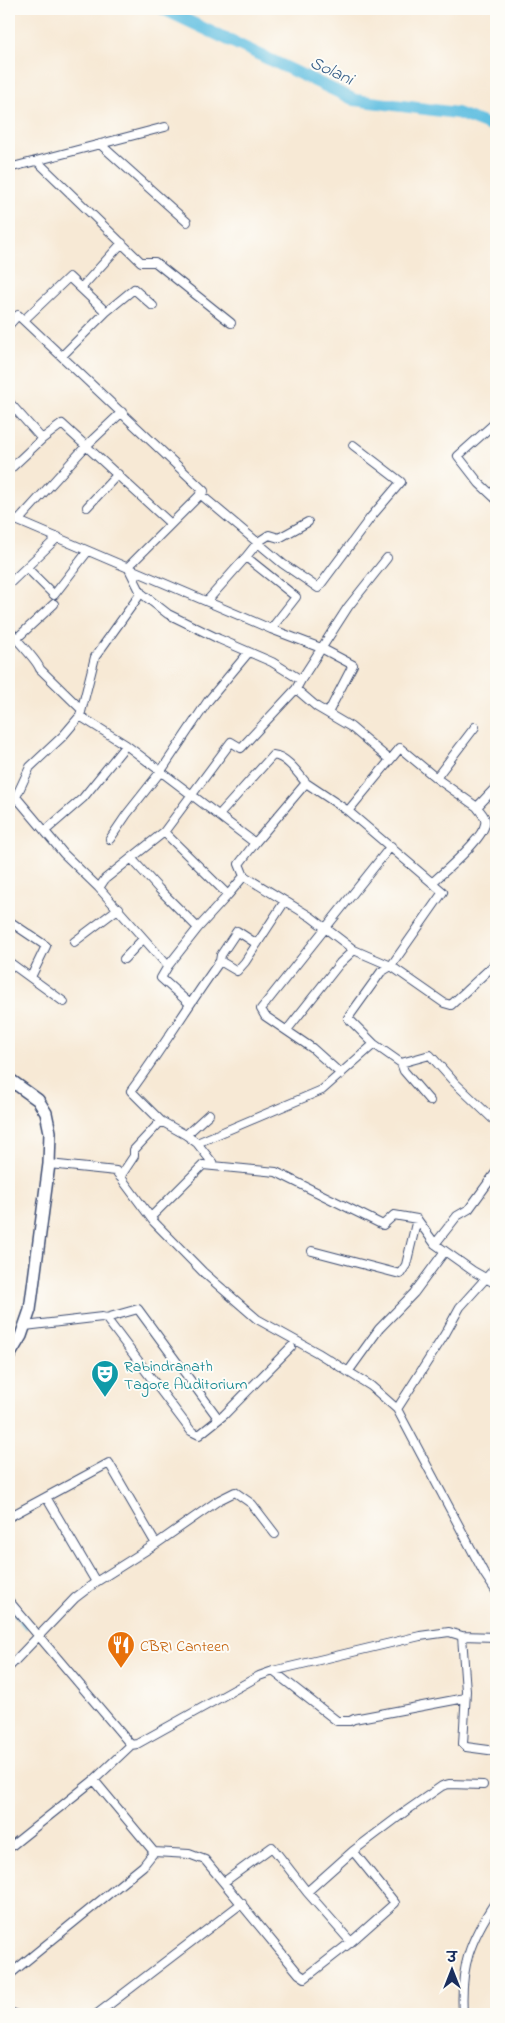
<svg xmlns="http://www.w3.org/2000/svg" width="505" height="2023" viewBox="0 0 505 2023" font-family="'Indie Flower','Playpen Sans Deva',sans-serif">
<style>
.lines{fill:none;stroke-linecap:round;stroke-linejoin:round}
.stream{stroke:#63c0e1;stroke-width:2}
.river{stroke:#63c0e1;stroke-width:12}
.street-casing{stroke:#3c4b70;stroke-width:10}
.secondary-casing{stroke:#3c4b70;stroke-width:14}
.street{stroke:#fff;stroke-width:8}
.secondary{stroke:#fff;stroke-width:11}
.labels{text-anchor:middle;stroke-width:4;stroke-linejoin:round;paint-order:stroke}
.culture-label{font-size:16px;fill:#0d838f;stroke:#fdfcf7;text-anchor:start}
.food-label{font-size:16px;fill:#c56008;stroke:#fdfcf7;text-anchor:start}
.water-label{font-size:18px;font-style:italic;fill:#315a85;stroke:#fdfcf7}
</style>
<rect width="100%" height="100%" fill="#fdfcf7"/>
<filter id="ink" filterUnits="userSpaceOnUse"><feTurbulence type="fractalNoise" baseFrequency=".02" numOctaves="2"/><feDisplacementMap in="SourceGraphic" scale="10" xChannelSelector="R" yChannelSelector="G"/><feConvolveMatrix kernelMatrix="1 2 1 2 8 2 1 2 1" color-interpolation-filters="sRGB"/></filter>
<filter id="wash" filterUnits="userSpaceOnUse"><feTurbulence type="fractalNoise" baseFrequency=".0096" numOctaves="4" result="noise"/><feDisplacementMap in="SourceGraphic" scale="20" xChannelSelector="R" yChannelSelector="G"/><feGaussianBlur stdDeviation="1.12" result="paint"/><feColorMatrix in="noise" values="0 0 0 0 0 0 0 0 0 0 0 0 0 0 0 0 0 1.4 0 .05"/><feComposite in="paint" operator="in"/></filter>
<g filter="url(#wash)">
<rect width="100%" height="100%" fill="#f7e9d5"/>
<g class="lines">
<path class="stream" d="M 9,1609 L 26,1628"/>
<path class="river" d="M 163,9 L 355,100 L 457,113 L 496,128"/>
</g>
</g>
<g filter="url(#ink)">
<g class="lines">
<defs>
<path id="street" d="M 100,144 L 187,222
M 37,161 L 141,262 L 155,262 L 231,323
M 9,168 L 165,127
M 81,288 L 122,243
M 24,320 L 69,277 L 106,312
M 9,325 L 18,315 L 204,491 L 171,524
M 62,356 L 106,312 L 134,289 L 153,306
M 9,402 L 42,439 L 62,424 L 171,524 L 128,567 L 141,593 L 95,657 L 80,716 L 63,736 L 30,767 L 16,797 L 9,806
M 496,422 L 458,456 L 479,483 L 496,499
M 9,470 L 42,439
M 200,494 L 283,564 L 318,588 L 371,517 L 401,482 L 353,445
M 87,507 L 118,474
M 9,517 L 271,629 L 321,648 L 353,665 L 328,713
M 18,521 L 86,446 L 122,412
M 246,557 L 258,542 L 269,535 L 279,538 L 308,522
M 27,568 L 54,595 L 88,551
M 9,584 L 58,537
M 141,593 L 168,614 L 219,639 L 272,662 L 301,680 L 296,689 L 317,707 L 351,727 L 390,760
M 207,601 L 246,557 L 296,597 L 271,629
M 9,629 C 16,641 36,658 40,669 L 81,709
M 16,639 L 54,604
M 301,680 L 348,607 L 387,558
M 80,716 L 126,745 L 255,843 L 306,783 L 348,811 L 400,748 L 436,778 L 475,727
M 436,778 L 477,807 L 496,787
M 16,797 L 64,854 L 99,888 L 105,879 L 164,832 L 231,742 L 241,748 L 296,689
M 219,815 L 273,755 C 286,756 298,773 306,783
M 45,831 L 83,798 L 126,745
M 164,832 L 228,895 L 244,876
M 110,839 L 127,814 L 161,771 L 208,701 L 249,652
M 255,843 L 239,864 L 244,876 L 311,917 L 354,950 L 391,966 L 443,892 L 348,811
M 131,858 L 159,889 L 198,928
M 433,882 C 445,871 483,839 485,824 C 487,817 480,812 477,807
M 99,888 L 168,966 L 198,928 L 228,895
M 9,921 L 46,946 L 31,977
M 74,942 L 119,908
M 124,959 L 143,939
M 220,961 L 237,971 L 245,962 L 285,901
M 9,962 L 64,1002
M 496,963 L 451,1005 L 444,1003 L 391,966 L 381,972 L 348,1018 L 374,1044 L 401,1063 L 430,1055 L 455,1083 L 496,1122
M 168,966 L 161,978 L 189,1003
M 287,1030 L 340,963 L 354,950
M 401,1063 L 404,1071 L 430,1101
M 341,1074 L 312,1048 L 265,1016 L 261,1009 L 391,846
M 186,1135 L 209,1114
M 197,1143 L 322,1090 L 374,1044
M 49,1164 L 116,1171 L 154,1222 L 203,1272 L 257,1319 L 318,1353 L 371,1386 L 397,1409 L 484,1573 L 496,1591
M 215,1166 L 197,1143 L 186,1135 L 161,1121 L 131,1091 C 162,1049 189,1004 220,961 L 221,955 L 237,931 L 257,944
M 120,1177 L 134,1156 L 134,1150 L 161,1121
M 151,1217 L 203,1165 L 276,1172 L 383,1225 L 394,1215 L 417,1219 L 435,1244 L 473,1271 L 496,1284
M 435,1244 L 457,1216 L 469,1209 L 496,1172
M 312,1251 L 400,1274 L 406,1265 L 417,1219
M 106,1318 L 191,1431 L 199,1435 L 224,1415 L 291,1347
M 25,1326 L 102,1317 L 106,1318 L 138,1309 L 218,1418
M 348,1372 L 379,1329 L 414,1293 L 445,1251
M 397,1409 L 445,1334 L 460,1307 L 496,1267
M 46,1497 L 96,1582
M 9,1517 L 109,1463 L 156,1544
M 9,1601 L 131,1745
M 462,1636 L 466,1691 L 463,1744 L 466,1747 L 496,1751
M 9,1667 L 75,1598 L 96,1582 L 156,1544 L 219,1500 L 235,1492 L 252,1504 L 275,1534
M 273,1671 L 337,1721 L 350,1721 L 354,1719 L 465,1698
M 94,1780 L 154,1852 L 189,1854 L 205,1860 L 299,1974 L 305,1978 L 351,1942 L 395,1903 L 353,1851
M 9,1848 L 94,1780 L 131,1745 L 137,1744 L 259,1676 L 273,1671 L 420,1636 L 449,1632 L 462,1636 L 496,1637
M 224,1882 L 272,1847 L 307,1892 L 351,1942
M 307,1892 L 353,1851 L 406,1811 L 442,1786 L 449,1784 L 483,1785
M 9,1975 L 143,1866 L 154,1852
M 9,2012 L 15,2014
M 97,2014 L 242,1903
M 463,2014 C 460,1966 470,1940 496,1901"/>
<path id="secondary" d="M 9,1079 L 38,1100 L 46,1113 L 50,1132 L 49,1164 L 30,1310 L 21,1336 L 9,1356"/>
</defs>
<use href="#street" class="street-casing"/>
<use href="#secondary" class="secondary-casing"/>
<use href="#street" class="street"/>
<use href="#secondary" class="secondary"/>
</g>
</g>
<defs>
<symbol id="theatre-pin" viewBox="-11 -11 22 30"><path d="M0 17L-7.5 6A9.5 9.5 0 1 1 7.5 6Z" fill="#0f9aa8" stroke="#fdfcf7"/><path d="M-5-5.5Q0-4 5-5.5V0Q5 5 0 6Q-5 5-5 0ZM-3.3-2.5H-1v1.5H-3.3ZM1-2.5H3.3v1.5H1ZM-2.8 1Q0 5.5 2.8 1Z" fill="#fff"/></symbol>
<symbol id="restaurant-pin" viewBox="-11 -11 22 30"><path d="M0 17L-7.5 6A9.5 9.5 0 1 1 7.5 6Z" fill="#e8710a" stroke="#fdfcf7"/><path d="M-5-6h1v4h1v-4h1v4h1v-4h1v5L-1.5 .5V6h-2V.5L-5-1ZM5-6V6H3V1.5H1.5Q1.5-4 5-6Z" fill="#fff"/></symbol>
</defs>
<g fill-rule="evenodd">
<use href="#theatre-pin" x="89" y="1358" width="32" height="43"/>
<use href="#restaurant-pin" x="105" y="1629" width="32" height="43"/>
</g>
<g class="labels">
<g class="culture-label">
<text x="124" y="1371">Rabindranath<tspan x="124" dy="18">Tagore Auditorium</tspan></text>
</g>
<g class="food-label">
<text x="140" y="1651">CBRI Canteen</text>
</g>
<g class="water-label">
<text transform="translate(332 70) rotate(25)" y="6">Solani</text>
</g>
</g>
<rect width="505" height="2023" fill="none" stroke="#fdfcf7" stroke-width="30"/>
<g transform="translate(452 1970)" stroke="#fdfcf7" stroke-width="4" paint-order="stroke">
<path d="M0-4L9 19L0 12L-9 19Z" fill="#1b2f5e"/>
<text y="-8" font-size="14" font-weight="bold" text-anchor="middle" fill="#1b2f5e">उ</text>
</g>
</svg>
